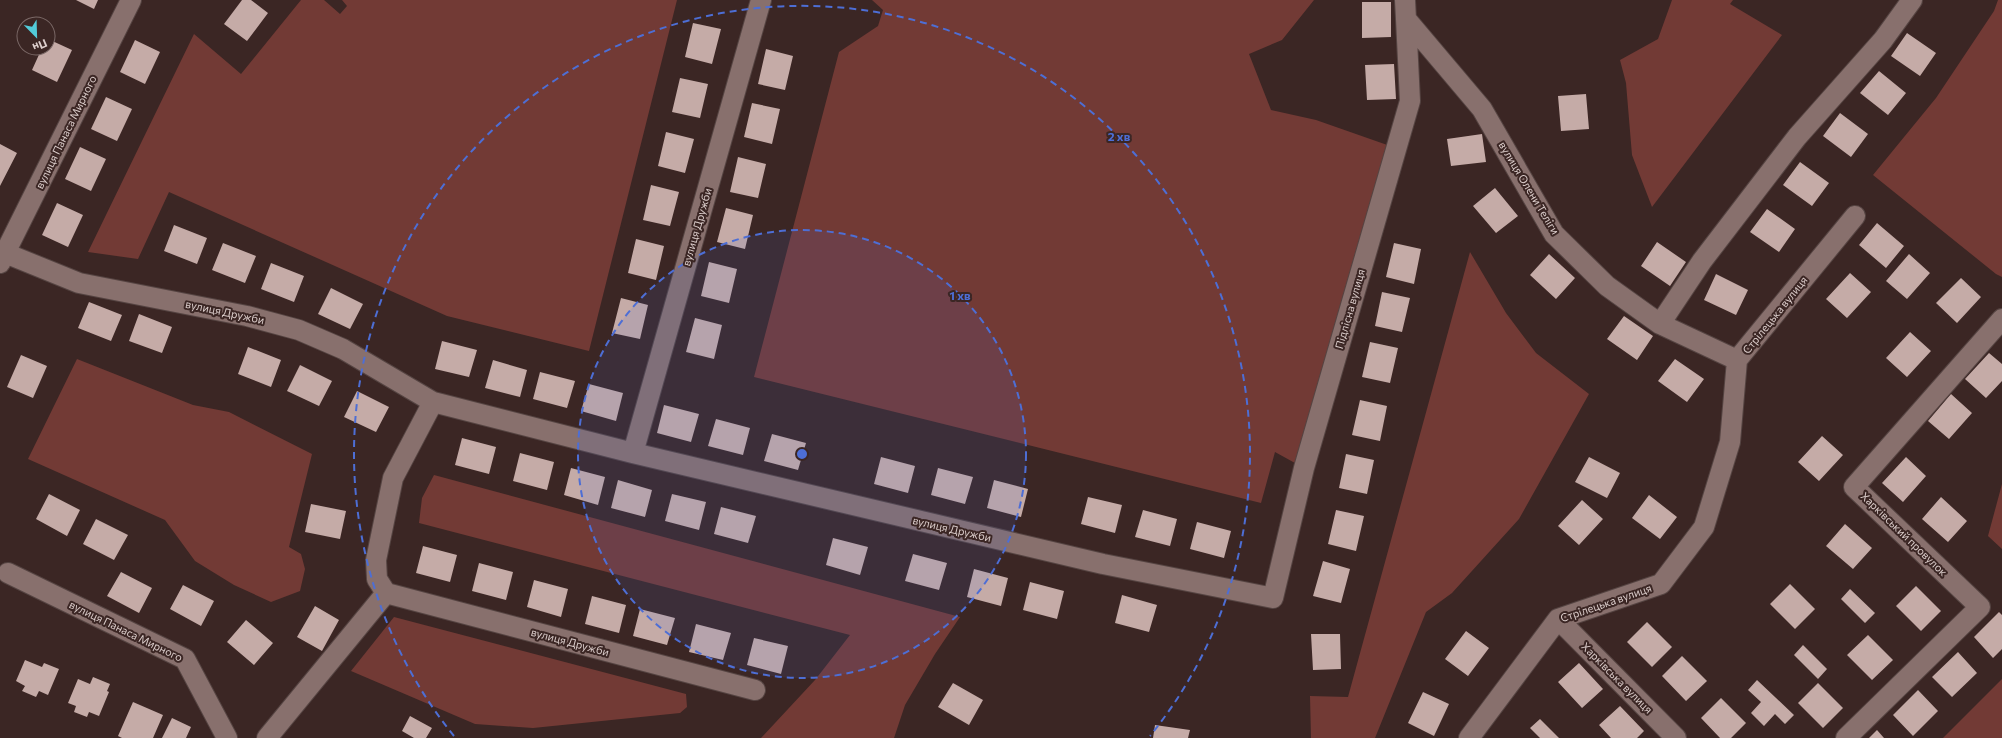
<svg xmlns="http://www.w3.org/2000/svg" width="2002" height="738" viewBox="0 0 2002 738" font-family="Commissioner,sans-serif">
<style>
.green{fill:#723a35}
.building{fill:#c5aba7}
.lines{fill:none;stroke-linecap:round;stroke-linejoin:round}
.street-casing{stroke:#554442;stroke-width:22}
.street{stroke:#88706d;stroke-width:20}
.ring{fill:none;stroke:#4d6ed5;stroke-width:2;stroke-dasharray:7 5}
.labels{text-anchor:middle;stroke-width:4;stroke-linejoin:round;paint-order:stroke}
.street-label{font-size:11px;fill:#dccecc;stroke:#3b2624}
.centre{fill:#4d6ed5;stroke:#3b2624;stroke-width:2}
.ring-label{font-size:12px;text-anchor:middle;font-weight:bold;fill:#4d6ed5;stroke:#3b2624;stroke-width:4;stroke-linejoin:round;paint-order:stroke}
</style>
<rect width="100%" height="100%" fill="#3b2624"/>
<path class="green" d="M 301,0 L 324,0 L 340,14 L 347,6 L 342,0 L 677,0 L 589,351 L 447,316 L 169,192 L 138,259 L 88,252 L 194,34 L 241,74 Z
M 872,0 L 1314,0 L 1282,40 L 1249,54 L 1271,110 L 1316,120 L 1393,147 L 1304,468 L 1275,452 L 1261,503 L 754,377 L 839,52 L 878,26 L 883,10 Z
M 1672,0 L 1733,0 L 1730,4 L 1782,35 L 1652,207 L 1632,155 L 1626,83 L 1620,60 L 1658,39 Z
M 1998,0 L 2002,0 L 2002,277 L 1996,274 L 1873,175 L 1936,98 L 1994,11 Z
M 1470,252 L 1506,313 L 1536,353 L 1589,394 L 1519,519 L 1452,593 L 1426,612 L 1375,738 L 1311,738 L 1310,696 L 1348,697 Z
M 77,359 L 193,405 L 229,412 L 312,454 L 289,547 L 301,554 L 305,569 L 300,591 L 271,602 L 234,585 L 195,561 L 165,520 L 28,459 Z
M 434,475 L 960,617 L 935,654 L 905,705 L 894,738 L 761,738 L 815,680 L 850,635 L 419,523 L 422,498 Z
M 2002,484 L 2002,549 L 1988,536 Z
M 394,617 L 686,694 L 687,707 L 680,713 L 533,728 L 475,724 L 351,671 Z
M 2002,679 L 2002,738 L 1943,738 Z"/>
<path class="building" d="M 76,0 L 98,0 L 94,9 Z
M 242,0 L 251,0 L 268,13 L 247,41 L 224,24 Z
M 1362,2 L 1391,2 L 1391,37 L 1362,38 Z
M 693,23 L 721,29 L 712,64 L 685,57 Z
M 1907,33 L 1936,53 L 1920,76 L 1891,56 Z
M 48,39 L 72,50 L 57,82 L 32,70 L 42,48 L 48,48 Z
M 135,40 L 160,52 L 145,84 L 120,72 Z
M 766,49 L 793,56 L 785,90 L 758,84 Z
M 1394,64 L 1396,99 L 1367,100 L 1365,65 Z
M 1879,71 L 1906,93 L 1888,115 L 1860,93 Z
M 680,78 L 708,84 L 700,118 L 672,112 Z
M 1586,94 L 1589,129 L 1561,131 L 1558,96 Z
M 106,97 L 132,109 L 117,141 L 91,129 Z
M 752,103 L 780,109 L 772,144 L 744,137 Z
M 1840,113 L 1868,134 L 1851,157 L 1823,136 Z
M 666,132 L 694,139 L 685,173 L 658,166 Z
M 1482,134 L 1486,162 L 1451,166 L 1447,139 Z
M 0,144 L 17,153 L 0,186 Z
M 80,147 L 106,159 L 91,191 L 65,179 Z
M 738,157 L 766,164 L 758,198 L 730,192 Z
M 1800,162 L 1829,183 L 1812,206 L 1783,185 Z
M 651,185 L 679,192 L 670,226 L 643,220 Z
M 1495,188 L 1518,216 L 1496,233 L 1473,206 Z
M 57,203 L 83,215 L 68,247 L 42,235 Z
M 726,208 L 753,215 L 745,249 L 717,242 Z
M 1767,209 L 1795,229 L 1779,252 L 1750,232 Z
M 1877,223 L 1904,246 L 1886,268 L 1859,245 Z
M 174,225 L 207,238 L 197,264 L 164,251 Z
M 636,239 L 664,246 L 656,280 L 628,273 Z
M 1657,242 L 1686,262 L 1670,286 L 1641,266 Z
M 223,243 L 256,256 L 245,283 L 212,270 Z
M 1394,243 L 1421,249 L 1414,284 L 1386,277 Z
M 1549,254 L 1575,278 L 1556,299 L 1530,275 Z
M 1909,254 L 1930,273 L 1907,299 L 1886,281 Z
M 709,262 L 737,269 L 729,303 L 701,296 Z
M 271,263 L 304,276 L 294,302 L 261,289 Z
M 1850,273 L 1871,292 L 1847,318 L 1826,299 Z
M 1716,274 L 1748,290 L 1736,315 L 1704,300 Z
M 1961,278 L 1981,297 L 1957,323 L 1936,303 Z
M 331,288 L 363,304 L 350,329 L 318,314 Z
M 1382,292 L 1410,298 L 1402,332 L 1375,326 Z
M 621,298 L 648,305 L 640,339 L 612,333 Z
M 89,302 L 122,315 L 111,341 L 78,328 Z
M 139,314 L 172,327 L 162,353 L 129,341 Z
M 1624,316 L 1653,336 L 1637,360 L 1607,339 Z
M 695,318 L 722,325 L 714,359 L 686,352 Z
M 1910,332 L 1931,351 L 1907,377 L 1886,358 Z
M 442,341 L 477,350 L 469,377 L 435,369 Z
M 1370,342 L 1398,348 L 1390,383 L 1362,377 Z
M 248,347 L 281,360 L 271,387 L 238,374 Z
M 1989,353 L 2002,364 L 2002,381 L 1986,398 L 1965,379 Z
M 21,355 L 47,366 L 33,398 L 7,387 Z
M 1675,359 L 1704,379 L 1687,402 L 1658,381 Z
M 493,360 L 527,370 L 520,397 L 485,388 Z
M 300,365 L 332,381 L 319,406 L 287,391 Z
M 540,372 L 575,381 L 567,408 L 533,399 Z
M 589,384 L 623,393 L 616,421 L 581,411 Z
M 357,391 L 389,407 L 376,432 L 344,417 Z
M 1951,394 L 1972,413 L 1949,439 L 1928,421 Z
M 1360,400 L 1387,406 L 1380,441 L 1352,435 Z
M 664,405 L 699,414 L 691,442 L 657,433 Z
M 716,419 L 750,428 L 743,455 L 708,446 Z
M 772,434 L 806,443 L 798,470 L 764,461 Z
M 1822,436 L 1843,455 L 1819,481 L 1798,462 Z
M 462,438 L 496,447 L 489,474 L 455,465 Z
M 520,453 L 554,462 L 547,490 L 513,481 Z
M 1346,454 L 1374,460 L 1367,494 L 1339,488 Z
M 881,457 L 915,466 L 908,493 L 874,484 Z
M 1589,457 L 1620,473 L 1607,498 L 1575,482 Z
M 1906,457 L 1926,476 L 1903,502 L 1882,483 Z
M 571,468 L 605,477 L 598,505 L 564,495 Z
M 938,468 L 973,477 L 965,504 L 931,495 Z
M 618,480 L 652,490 L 645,517 L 611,508 Z
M 994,480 L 1028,489 L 1021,517 L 987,508 Z
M 49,494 L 80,510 L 67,536 L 36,519 Z
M 672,494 L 706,502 L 699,530 L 665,521 Z
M 1649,495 L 1677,517 L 1660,539 L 1632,518 Z
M 1088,497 L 1122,505 L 1115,533 L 1081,524 Z
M 1941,497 L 1967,521 L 1948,542 L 1922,519 Z
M 1582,500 L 1603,519 L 1579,545 L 1558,526 Z
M 311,504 L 346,511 L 340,539 L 305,532 Z
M 721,507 L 756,516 L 748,543 L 714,534 Z
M 1143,510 L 1177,519 L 1170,546 L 1135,537 Z
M 1336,510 L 1364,516 L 1356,551 L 1328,544 Z
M 96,519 L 128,535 L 114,560 L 83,544 Z
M 1197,522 L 1231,531 L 1224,558 L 1190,549 Z
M 1845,524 L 1872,548 L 1853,569 L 1826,546 Z
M 833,538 L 868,547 L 860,575 L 826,565 Z
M 423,546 L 457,555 L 450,582 L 416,573 Z
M 913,554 L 947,563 L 939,590 L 905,581 Z
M 1323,561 L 1350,569 L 1341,603 L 1313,596 Z
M 479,563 L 513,572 L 506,600 L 472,591 Z
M 974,569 L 1008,578 L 1001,606 L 967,597 Z
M 121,572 L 152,588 L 139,613 L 107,596 Z
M 534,580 L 568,589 L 561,617 L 527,607 Z
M 1030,582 L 1064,591 L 1057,619 L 1023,610 Z
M 1790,584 L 1815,609 L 1795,629 L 1770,604 Z
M 183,585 L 214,601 L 201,626 L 170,609 Z
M 1916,586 L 1941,611 L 1921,631 L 1896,606 Z
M 1850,589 L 1875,613 L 1865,623 L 1841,599 Z
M 1122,595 L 1157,605 L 1149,632 L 1115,623 Z
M 592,596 L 626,605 L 619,633 L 585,624 Z
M 315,606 L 339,620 L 322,651 L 297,637 Z
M 640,609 L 675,618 L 667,645 L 633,636 Z
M 1999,612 L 2002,615 L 2002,649 L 1993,658 L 1974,637 Z
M 246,620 L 273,643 L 254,665 L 227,642 Z
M 1647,622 L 1672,647 L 1652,667 L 1627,642 Z
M 696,624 L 731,633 L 723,660 L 689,652 Z
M 1466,631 L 1489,648 L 1468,676 L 1445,659 Z
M 1311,634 L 1340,634 L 1341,669 L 1313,670 Z
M 1868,635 L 1893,660 L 1872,680 L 1847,655 Z
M 754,638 L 788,646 L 781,674 L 747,665 Z
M 1803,645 L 1827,669 L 1818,679 L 1794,655 Z
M 1958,652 L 1977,673 L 1952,697 L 1932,677 Z
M 1682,656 L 1707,681 L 1686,701 L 1662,676 Z
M 25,660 L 42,667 L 44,663 L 59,669 L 48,695 L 39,691 L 36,697 L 22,691 L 25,686 L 16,681 Z
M 1579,663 L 1603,689 L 1582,708 L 1558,682 Z
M 93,677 L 110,684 L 107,691 L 109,692 L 99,716 L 89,712 L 87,717 L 74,712 L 76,706 L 68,703 L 78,679 L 90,684 Z
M 1757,680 L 1794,715 L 1785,724 L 1775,714 L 1764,726 L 1751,713 L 1761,702 L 1748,690 Z
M 953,683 L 983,700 L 969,725 L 938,707 Z
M 1818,683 L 1843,708 L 1823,728 L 1798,703 Z
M 1918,690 L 1938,711 L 1913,736 L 1893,715 Z
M 1423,692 L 1449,704 L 1434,736 L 1408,723 Z
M 1721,698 L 1746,723 L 1731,738 L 1720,738 L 1701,718 Z
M 133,702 L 163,715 L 153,738 L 122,738 L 118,736 Z
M 1620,706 L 1644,731 L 1637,738 L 1611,738 L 1599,725 Z
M 410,716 L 432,728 L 426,738 L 414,738 L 402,731 Z
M 172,718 L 191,727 L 186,738 L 162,738 Z
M 1540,719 L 1559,738 L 1540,738 L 1530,728 Z
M 1155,725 L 1190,730 L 1188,738 L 1153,738 Z
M 1877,730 L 1884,738 L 1869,738 Z"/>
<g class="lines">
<defs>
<path id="street" d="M 1405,0 L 1406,19 L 1482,109 L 1554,234 L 1607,286 L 1660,324 L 1737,360
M 5,253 L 79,283 L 247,316 L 299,330 L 343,349 L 433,402 L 633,453 L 1103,564 L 1273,598 L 1304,468 L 1410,101 L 1406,19
M 0,263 L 131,0
M 1660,324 L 1702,261 L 1797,137 L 1883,40 L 1912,0
M 433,402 L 393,478 L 376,560 L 377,579 L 386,593 L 755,690
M 633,453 L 761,0
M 8,573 L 185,659 L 227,738
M 1558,619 L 1676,738
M 267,738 L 386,593
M 1469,738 L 1558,619 L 1661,584 L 1704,527 L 1730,442 L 1737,360 L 1855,216
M 1846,738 L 1980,607 L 1854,487 L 2002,319"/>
</defs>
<use href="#street" class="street-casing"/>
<use href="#street" class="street"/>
</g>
<circle cx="802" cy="454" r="224" fill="#4d6ed5" fill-opacity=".12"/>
<g class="ring">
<circle cx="802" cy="454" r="224"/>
<path d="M454 736A448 448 0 1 1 1150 736"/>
</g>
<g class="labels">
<g class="street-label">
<text transform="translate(66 132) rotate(-64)" y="4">вулиця Панаса Мирного</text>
<text transform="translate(1529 188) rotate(59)" y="4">вулиця Олени Теліги</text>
<text transform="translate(697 227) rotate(-74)" y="4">вулиця Дружби</text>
<text transform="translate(1350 309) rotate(-74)" y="4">Підлісна вулиця</text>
<text transform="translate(225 312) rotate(12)" y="4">вулиця Дружби</text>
<text transform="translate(1775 315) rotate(-51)" y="4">Стрілецька вулиця</text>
<text transform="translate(952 529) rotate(13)" y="4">вулиця Дружби</text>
<text transform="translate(1904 534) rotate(44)" y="4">Харківський провулок</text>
<text transform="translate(1606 603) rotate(-19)" y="4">Стрілецька вулиця</text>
<text transform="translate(126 631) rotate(26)" y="4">вулиця Панаса Мирного</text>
<text transform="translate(570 642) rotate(15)" y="4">вулиця Дружби</text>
<text transform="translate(1617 678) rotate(45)" y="4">Харківська вулиця</text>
</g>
</g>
<circle cx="802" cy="454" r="6" class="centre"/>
<g class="ring-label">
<text x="1119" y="141">2 хв</text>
<text x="960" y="300">1 хв</text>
</g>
<g transform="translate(36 36) rotate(157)"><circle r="19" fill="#3b2624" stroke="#7b6967"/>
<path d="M0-3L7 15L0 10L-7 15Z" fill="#52cbd9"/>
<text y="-6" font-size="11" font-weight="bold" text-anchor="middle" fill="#dccecc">Пн</text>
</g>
</svg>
